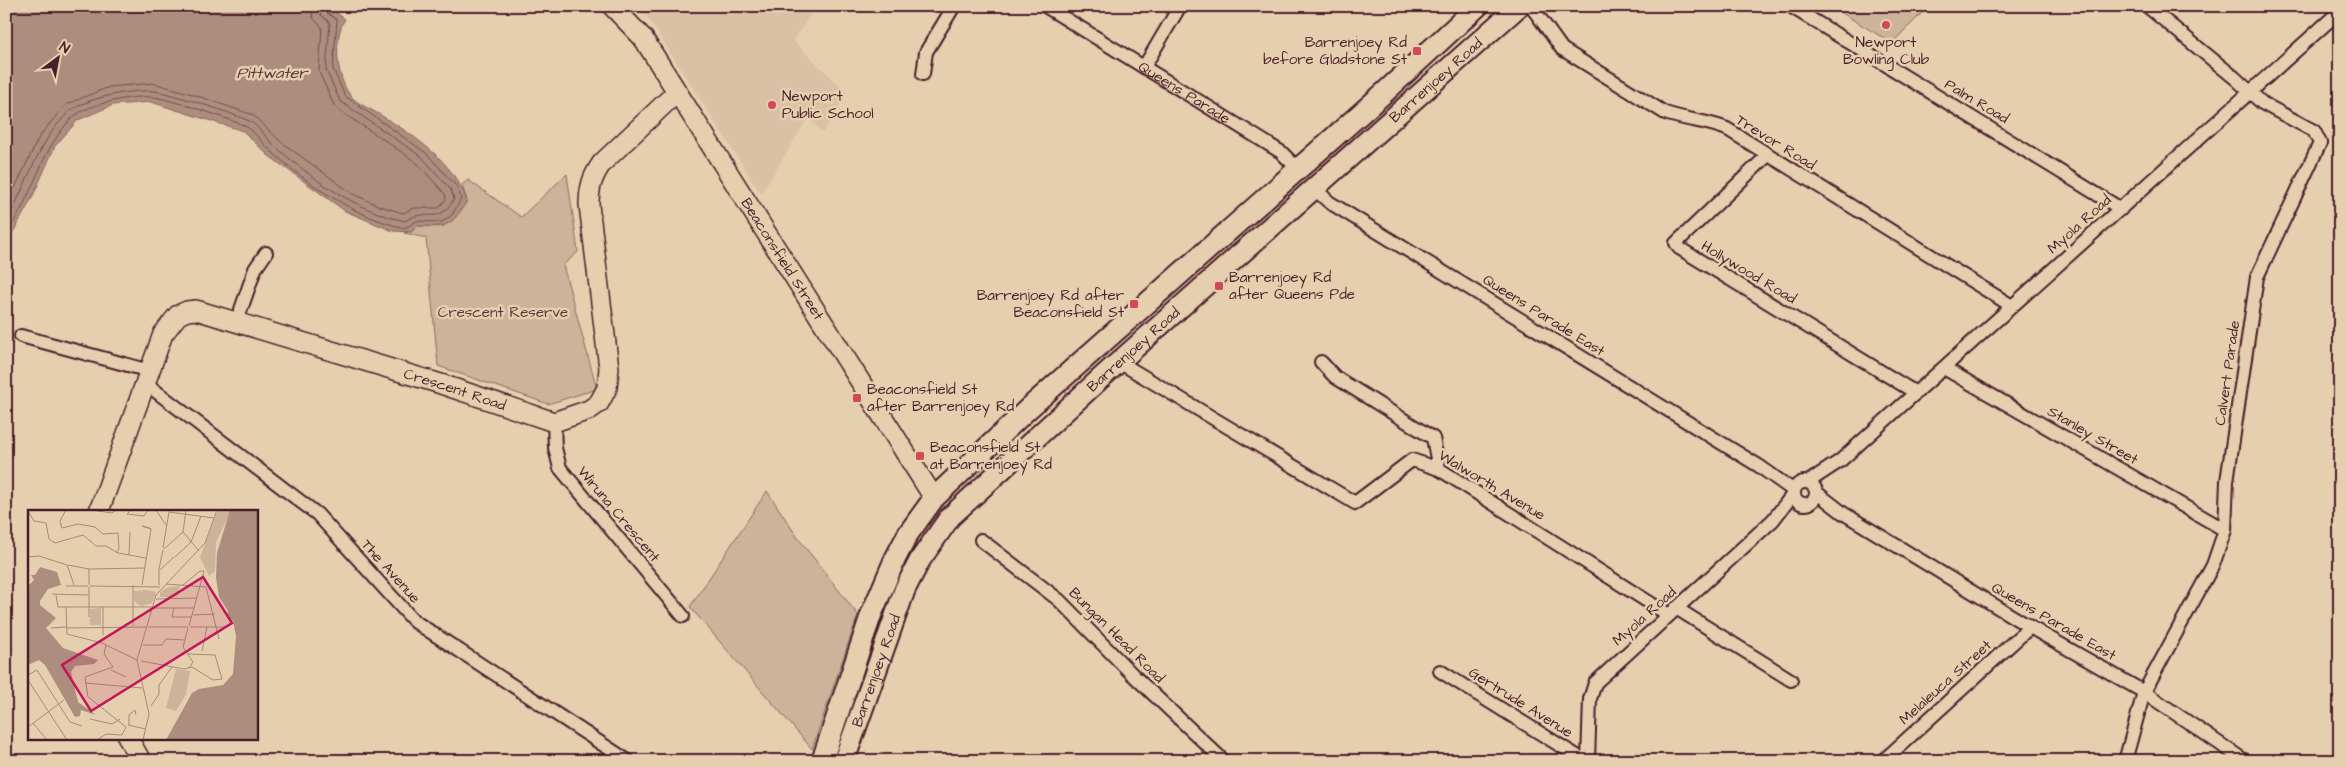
<svg xmlns="http://www.w3.org/2000/svg" width="2346" height="767" viewBox="0 0 2346 767" font-family="'Architects Daughter',sans-serif">
<style>
.built{fill:#dac1a5}
.green{fill:#cdb399;stroke:#8c6962}
.water{fill:#ad8e7e;stroke:#85625d}
.lines{fill:none;stroke-linecap:round;stroke-linejoin:round}
.shore{stroke:#724b4c;stroke-width:1}
.street-casing{stroke:#4a1f2b;stroke-width:16}
.secondary-casing{stroke:#4a1f2b;stroke-width:22}
.primary-casing{stroke:#4a1f2b;stroke-width:24}
.street{stroke:#e6cfaf;stroke-width:12}
.secondary{stroke:#e6cfaf;stroke-width:19}
.primary{stroke:#e6cfaf;stroke-width:20}
.poi-dot{fill:#d1495b;stroke:#e6cfaf;stroke-width:2}
.labels{text-anchor:middle;stroke-width:5;stroke-linejoin:round;paint-order:stroke}
.poi-label{font-size:15px;fill:#4a1f2b;stroke:#e6cfaf;text-anchor:start}
.street-label{font-size:15px;fill:#4a1f2b;stroke:#e6cfaf}
.park-label{font-size:15px;fill:#5e353c;stroke:#e6cfaf}
.water-label{font-size:16px;font-style:italic;fill:#5e353c;stroke:#e6cfaf}
.inset-river{fill:none;stroke:#ad8e7e;stroke-width:2.5}
.inset-road{fill:none;stroke:#a8897a;stroke-width:1}
.view{fill:#c2185b;fill-opacity:0.15;stroke:#c2185b;stroke-width:2.5}
.inset-edge{fill:none;stroke:#4a1f2b;stroke-width:2.5}
</style>
<rect width="100%" height="100%" fill="#e6cfaf"/>
<filter id="ink" filterUnits="userSpaceOnUse"><feTurbulence type="fractalNoise" baseFrequency=".02" numOctaves="2"/><feDisplacementMap in="SourceGraphic" scale="10" xChannelSelector="R" yChannelSelector="G"/><feConvolveMatrix kernelMatrix="1 2 1 2 8 2 1 2 1" color-interpolation-filters="sRGB"/></filter>
<g filter="url(#ink)">
<path class="built" d="M 637,6 L 815,6 L 794,41 L 847,93 L 823,133 L 808,118 L 761,194 L 648,18 Z"/>
<path class="green" d="M 1830,6 L 1929,6 L 1892,43 Z
M 567,174 L 578,252 L 563,265 L 597,389 L 548,404 L 438,366 L 426,238 L 404,233 L 412,231 L 417,226 L 443,227 L 467,201 L 462,185 L 468,180 L 521,217 Z
M 767,491 L 798,538 L 858,615 L 812,749 L 690,607 Z"/>
<path class="water" d="M 6,6 L 327,6 L 345,19 C 333,38 336,77 350,95 C 357,104 373,110 382,116 C 415,136 455,163 467,201 C 450,228 448,227 417,226 L 412,232 L 393,231 L 345,211 L 269,156 L 243,131 L 151,102 L 113,105 L 78,120 L 55,146 L 32,198 L 6,245 Z"/>
<g class="lines">
<path class="shore" d="M 6,207 L 39,137 L 65,105 L 109,87 L 153,83 L 189,93 L 253,115 L 281,142 L 353,194 L 380,206 L 403,213 L 414,208 L 439,208 L 446,199 L 445,194 L 417,163 L 383,139 L 341,112 L 334,105 L 319,72 L 322,27 L 313,18 L 311,6
M 6,222 C 27,185 38,140 70,111 C 86,98 133,89 154,91 C 167,92 239,115 251,122 C 260,128 267,139 275,146 C 310,178 359,212 405,221 C 427,206 437,228 454,199 L 451,190 L 422,157 L 340,101 L 326,70 L 330,23 L 321,15 L 318,6
M 6,235 C 14,222 22,209 28,195 C 41,167 50,140 73,117 C 87,104 134,95 153,97 C 167,98 234,120 247,127 C 256,133 263,144 271,151 C 307,184 357,218 405,228 L 417,221 L 442,222 L 452,215 L 461,199 L 457,187 L 426,153 L 345,96 L 333,69 L 337,20 L 326,12 L 325,6"/>
<defs>
<g id="street">
<path id="s1" d="M 1045,6 L 1281,152 L 1298,169"/>
<path d="M 1531,6 L 1562,49 L 1665,113 C 1685,120 1707,121 1727,129 L 2012,306"/>
<path d="M 1790,6 L 2121,209"/>
<path d="M 1144,67 L 1180,6"/>
<path d="M 923,74 L 926,52 L 954,6"/>
<path d="M 1768,155 L 1676,243 L 1679,248 L 1916,393"/>
<path d="M 1314,188 L 1329,202 L 1759,466 L 1794,491"/>
<path d="M 237,321 L 255,269 L 266,253"/>
<path d="M 21,336 L 150,371"/>
<path d="M 1119,362 L 1355,503 L 1412,460 L 1439,469 L 1669,615"/>
<path d="M 1321,362 L 1335,377 L 1433,438 L 1439,469"/>
<path d="M 1944,368 L 2225,530"/>
<path d="M 145,383 L 317,514 L 414,621 L 628,761"/>
<path d="M 554,422 L 555,448 L 560,468 L 683,616"/>
<path d="M 1808,482 L 1840,461 L 2340,11"/>
<circle cx="1805" cy="493" r="11"/>
<path d="M 1816,492 L 1843,513 L 2030,627 L 2144,692 L 2245,761"/>
<path d="M 981,540 L 1059,600 L 1133,675 L 1224,761"/>
<path d="M 1676,608 L 1791,680"/>
<path d="M 1440,671 L 1585,761"/>
<path d="M 1588,761 L 1590,699 L 1595,683 L 1773,520 L 1794,493"/>
<path d="M 1883,761 L 2030,627"/>
<path d="M 2125,761 L 2144,692 L 2213,565 L 2225,530 L 2227,481 L 2257,277 L 2320,143 L 2314,131 L 2262,103 L 2235,78 L 2147,6"/>
</g>
<g id="secondary">
<path id="s2" d="M 612,6 L 643,38 L 934,498"/>
<path id="s3" d="M 99,511 L 163,334 L 178,315 L 187,311 L 196,310 L 441,384 L 554,422 L 589,410 L 599,403 L 607,388 L 609,368 L 589,205 C 589,188 592,177 602,163 L 677,92"/>
<path d="M 128,738 L 141,761"/>
</g>
<g id="primary">
<path d="M 822,761 L 871,615 L 895,559 L 908,534 L 934,498 L 1029,408 L 1385,92 L 1478,6"/>
<path id="s4" d="M 844,761 L 905,589 L 920,560 L 950,517 L 1102,377 L 1519,6"/>
</g>
</defs>
<use href="#street" class="street-casing"/>
<use href="#secondary" class="secondary-casing"/>
<use href="#primary" class="primary-casing"/>
<use href="#street" class="street"/>
<use href="#secondary" class="secondary"/>
<use href="#primary" class="primary"/>
</g>
</g>
<g class="poi-dot">
<circle cx="1886" cy="25" r="5"/>
<rect x="1412" y="46" width="10" height="10" rx="2.5"/>
<circle cx="772" cy="105" r="5"/>
<rect x="1214" y="281" width="10" height="10" rx="2.5"/>
<rect x="1129" y="299" width="10" height="10" rx="2.5"/>
<rect x="852" y="393" width="10" height="10" rx="2.5"/>
<rect x="915" y="451" width="10" height="10" rx="2.5"/>
</g>
<g class="labels">
<g class="poi-label">
<text x="1407" y="47" text-anchor="end">Barrenjoey Rd<tspan x="1407" dy="17">before Gladstone St</tspan></text>
<text x="1886" y="47" text-anchor="middle">Newport<tspan x="1886" dy="17">Bowling Club</tspan></text>
<text x="782" y="101">Newport<tspan x="782" dy="17">Public School</tspan></text>
<text x="1229" y="282">Barrenjoey Rd<tspan x="1229" dy="17">after Queens Pde</tspan></text>
<text x="1124" y="300" text-anchor="end">Barrenjoey Rd after<tspan x="1124" dy="17">Beaconsfield St</tspan></text>
<text x="867" y="394">Beaconsfield St<tspan x="867" dy="17">after Barrenjoey Rd</tspan></text>
<text x="930" y="452">Beaconsfield St<tspan x="930" dy="17">at Barrenjoey Rd</tspan></text>
</g>
<g class="street-label">
<text dy="5" stroke="none"><textPath href="#s4" startOffset="921">Barrenjoey Road</textPath></text>
<text dy="5" stroke="none"><textPath href="#s1" startOffset="164">Queens Parade</textPath></text>
<text transform="translate(1977 101) rotate(31)" y="5">Palm Road</text>
<text transform="translate(1776 142) rotate(32)" y="5">Trevor Road</text>
<text transform="translate(2079 224) rotate(-42)" y="5">Myola Road</text>
<text dy="5" stroke="none"><textPath href="#s2" startOffset="306">Beaconsfield Street</textPath></text>
<text transform="translate(1749 272) rotate(31)" y="5">Hollywood Road</text>
<text transform="translate(1544 315) rotate(32)" y="5">Queens Parade East</text>
<text dy="5" stroke="none"><textPath href="#s4" startOffset="516">Barrenjoey Road</textPath></text>
<text transform="translate(2227 373) rotate(-82)" y="5">Calvert Parade</text>
<text dy="5" stroke="none"><textPath href="#s3" startOffset="502">Crescent Road</textPath></text>
<text transform="translate(2093 435) rotate(30)" y="5">Stanley Street</text>
<text transform="translate(1492 485) rotate(31)" y="5">Walworth Avenue</text>
<text transform="translate(619 514) rotate(50)" y="5">Wiruna Crescent</text>
<text transform="translate(391 571) rotate(48)" y="5">The Avenue</text>
<text transform="translate(1644 616) rotate(-42)" y="5">Myola Road</text>
<text transform="translate(2054 621) rotate(30)" y="5">Queens Parade East</text>
<text transform="translate(1117 635) rotate(45)" y="5">Bungan Head Road</text>
<text dy="5" stroke="none"><textPath href="#s4" startOffset="96">Barrenjoey Road</textPath></text>
<text transform="translate(1945 682) rotate(-42)" y="5">Melaleuca Street</text>
<text transform="translate(1521 702) rotate(32)" y="5">Gertrude Avenue</text>
</g>
<g class="park-label">
<text x="503" y="317">Crescent Reserve</text>
</g>
<g class="water-label">
<text x="272" y="78">Pittwater</text>
</g>
</g>
<g transform="translate(28 510)">
<rect width="230" height="230" fill="#e6cfaf"/>
<path d="M 190,0 L 203,1 L 188,32 L 187,61 L 181,66 L 172,47 ZM 152,76 L 149,87 L 132,87 L 132,82 L 141,77 ZM 119,80 L 128,82 L 124,93 L 113,96 L 106,91 L 106,81 ZM 73,98 L 73,115 L 62,115 L 62,99 ZM 148,159 L 162,161 L 158,184 L 148,201 L 138,198 Z" fill="#cdb399"/>
<path d="M 202,0 L 230,0 L 230,230 L 138,230 L 164,183 L 171,179 L 195,175 L 205,164 L 208,126 L 205,111 L 199,106 L 200,101 L 191,87 L 188,68 L 189,43 ZM 12,57 L 29,62 L 33,75 L 20,79 L 12,91 L 12,95 L 28,108 L 18,118 L 35,138 L 70,150 L 66,154 L 47,156 L 43,162 L 50,192 L 68,205 L 53,200 L 52,206 L 47,207 L 17,155 L 11,150 L 0,155 L 0,76 L 6,70 L 3,65 L 7,65 Z" fill="#ad8e7e"/>
<path class="inset-river" d="M 0,110 L 11,119 L 18,119"/>
<path class="inset-road" d="M 38,0 L 32,11 L 34,18 L 50,14 L 67,17 L 75,24 L 90,23 L 91,39 L 88,43M 63,0 L 84,3 L 88,0M 103,0 L 99,4 L 116,6 L 120,0M 128,0 L 138,15M 0,1 L 6,11 L 18,13 L 21,29 L 27,33 L 55,25 L 68,36 L 78,36 L 90,43 L 118,48M 141,2 L 186,8M 155,22 L 171,41M 135,38 L 141,2M 136,39 L 155,22 L 158,0M 101,45 L 102,22M 0,47 L 11,46 L 39,55M 147,47 L 163,32 L 173,6M 39,55 L 46,75M 40,55 L 61,59 L 117,58M 131,59 L 135,40M 132,60 L 146,47M 138,74 L 178,77 L 191,129M 61,75 L 61,59M 105,75 L 105,116M 114,75 L 123,19 L 121,18 L 114,16 L 123,19M 131,75 L 131,59M 155,75 L 172,61 L 176,61 L 161,116M 38,76 L 60,76M 62,76 L 132,77M 61,77 L 61,107M 24,84 L 61,85M 28,85 L 30,97 L 124,97M 128,89 L 169,88M 38,97 L 39,124 L 74,133 L 109,150M 75,97 L 75,125M 126,98 L 166,98M 146,98 L 144,107 L 164,107M 165,105 L 187,104M 120,117 L 160,117M 162,117 L 197,117M 23,118 L 38,117M 38,118 L 118,117M 160,118 L 155,137 L 165,152 L 161,158M 115,135 L 134,135 L 138,129 L 157,130M 174,141 L 179,117M 113,151 L 156,159 L 164,157 L 185,170 L 194,169 L 187,145 L 160,144M 83,160 L 98,167M 0,165 L 9,160 L 42,212 L 54,216M 0,170 L 39,230M 57,173 L 114,178M 123,196 L 131,184 L 131,175 L 144,157M 62,209 L 84,214 L 92,209M 5,213 L 19,230M 100,215 L 118,219M 101,215 L 101,205 L 107,200 L 108,205M 0,217 L 36,190M 69,230 L 78,224 L 94,225 L 98,217 L 60,187 L 57,167 L 85,157 L 76,144 L 78,135M 115,230 L 121,204 L 109,150 L 128,85 L 177,33 L 189,0"/>
<path class="view" d="M 175,67 L 204,113 L 63,201 L 34,155 Z"/>
<rect width="230" height="230" class="inset-edge"/>
</g>
<rect width="2346" height="767" fill="none" stroke="#e6cfaf" stroke-width="25"/>
<rect x="12" y="12" width="2321" height="742" fill="none" stroke="#4a1f2b" stroke-width="2" filter="url(#ink)"/>
<g transform="translate(58 58) rotate(32)" stroke="#e6cfaf" stroke-width="4" paint-order="stroke">
<path d="M0-4L9 19L0 12L-9 19Z" fill="#4a1f2b"/>
<text y="-8" font-size="14" font-weight="bold" text-anchor="middle" fill="#4a1f2b">N</text>
</g>
</svg>
